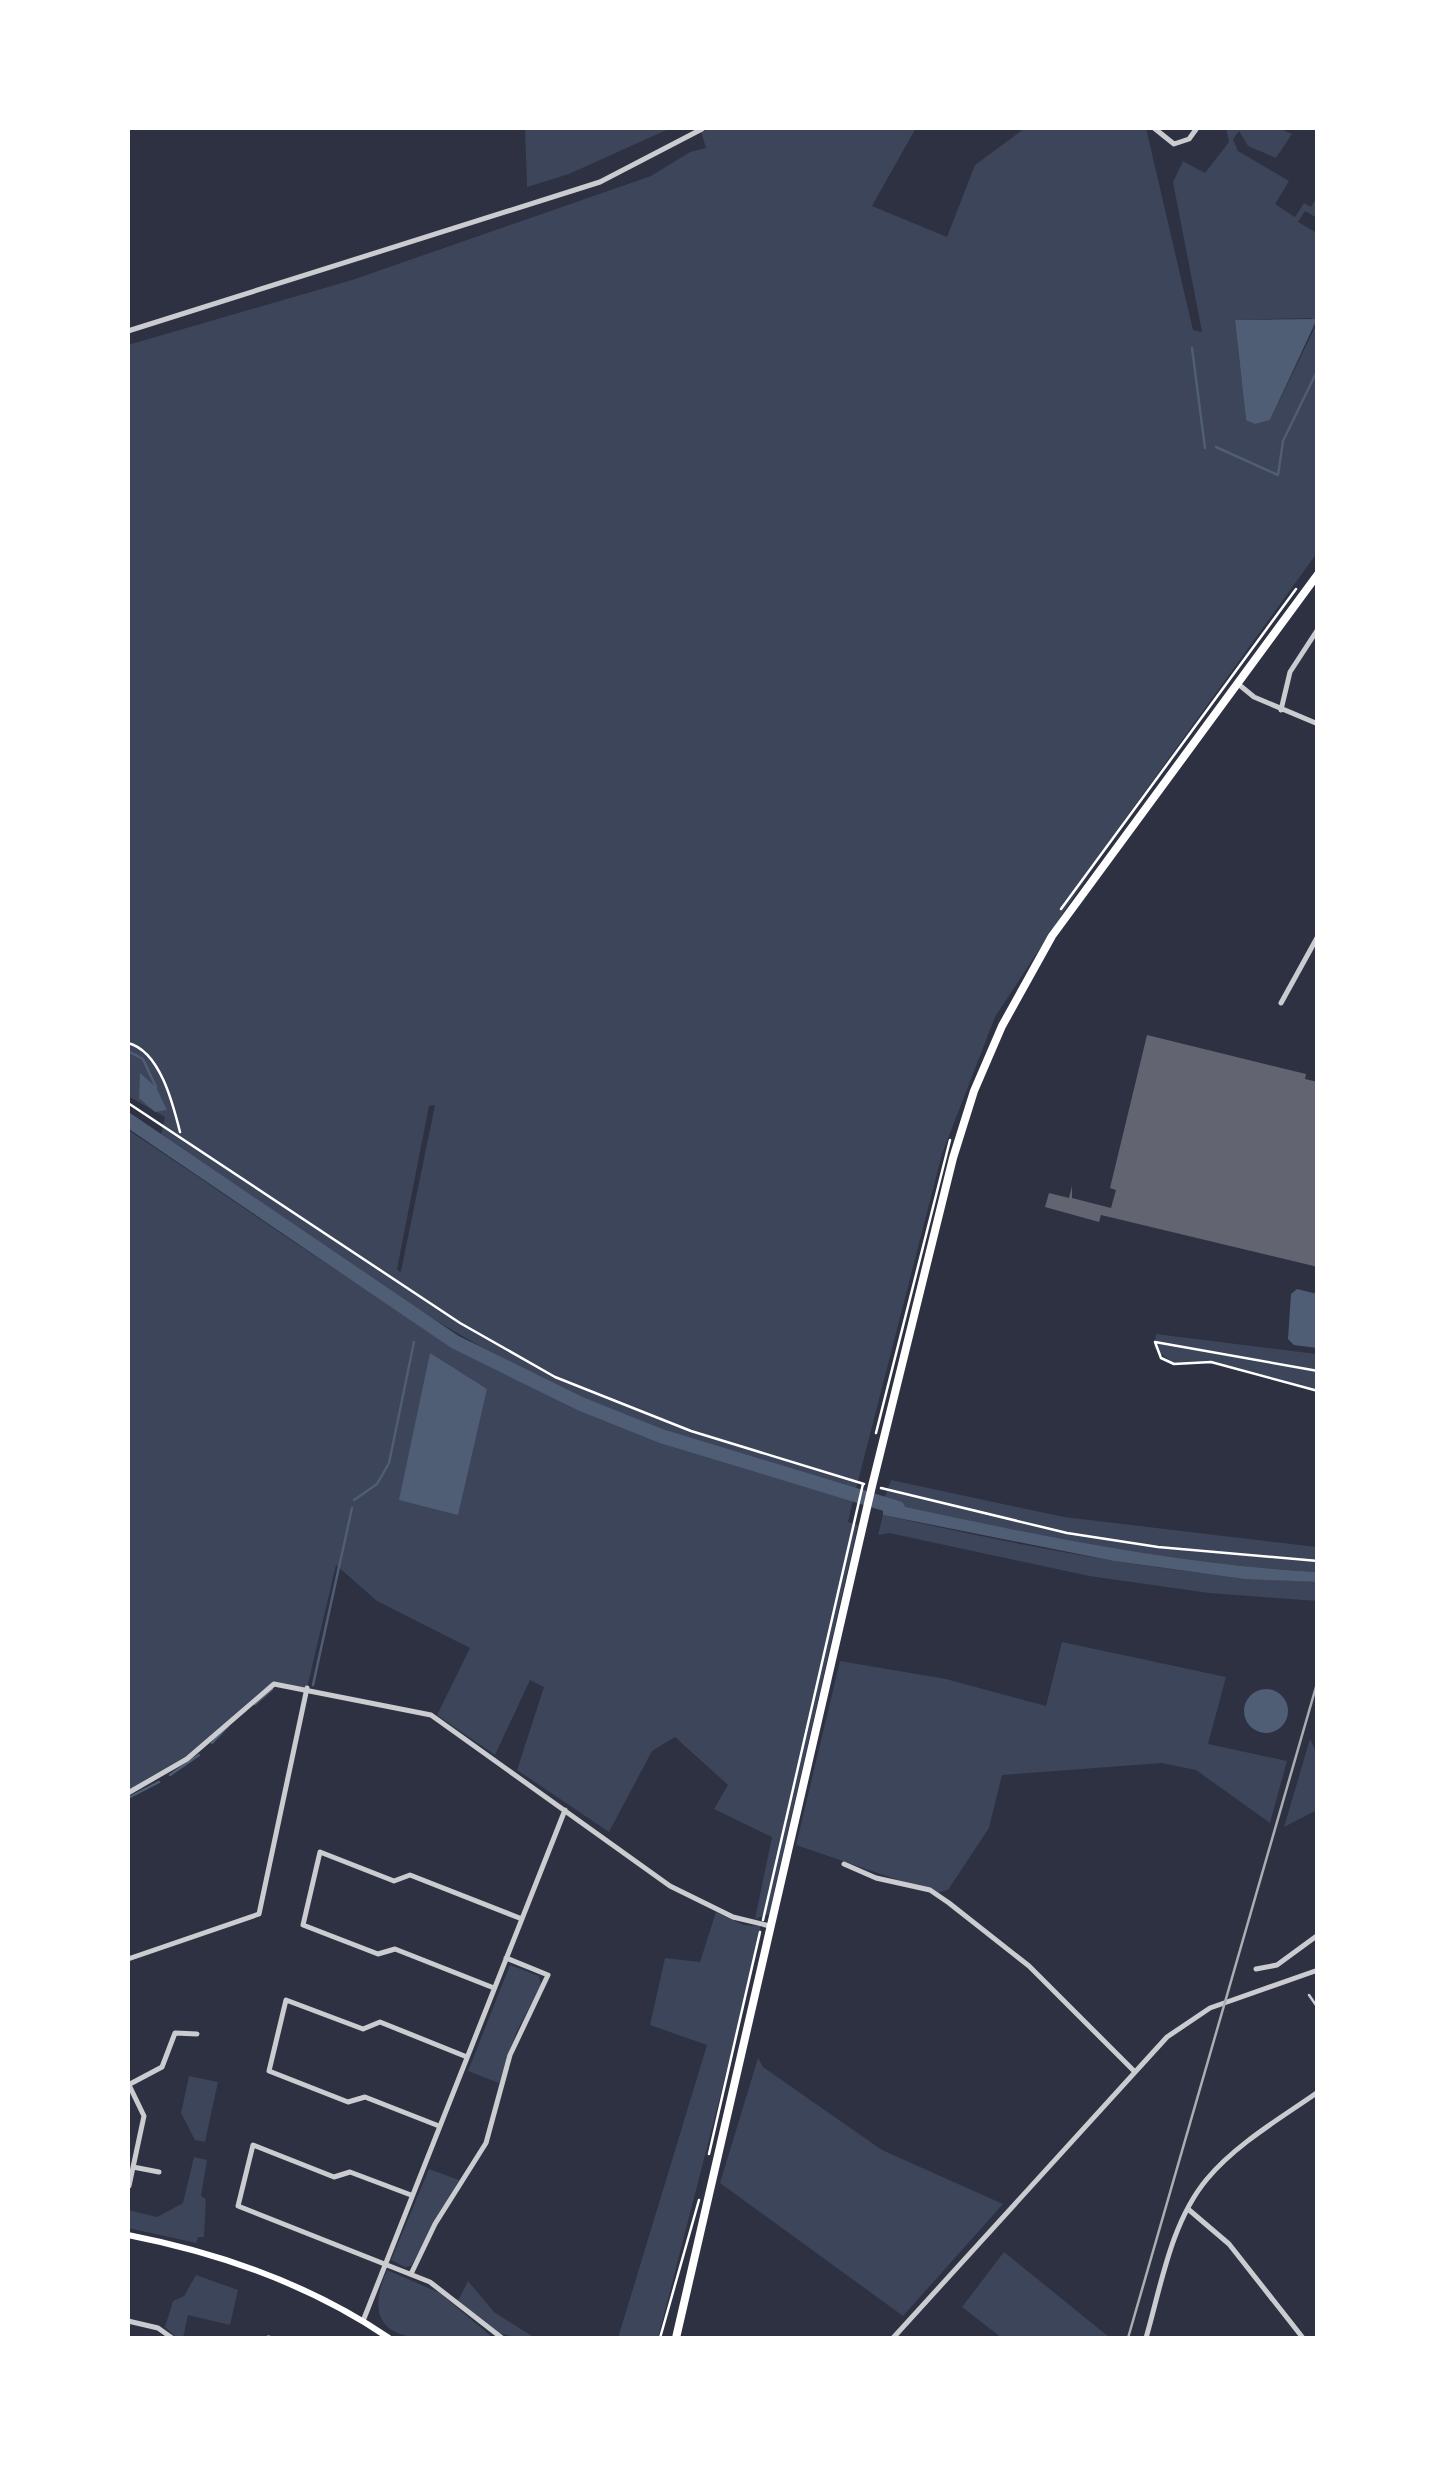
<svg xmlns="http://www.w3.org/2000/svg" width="1445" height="2466" viewBox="0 0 1445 2466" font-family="'PT Sans Narrow',sans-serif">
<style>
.green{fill:#3c4559;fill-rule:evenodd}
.water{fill:#4f5d75}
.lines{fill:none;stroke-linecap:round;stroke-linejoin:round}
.stream{stroke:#4f5d75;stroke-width:2.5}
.river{stroke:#4f5d75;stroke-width:14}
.building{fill:#626471}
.path{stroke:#fff;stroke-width:2.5}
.service{stroke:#caccd0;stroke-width:2.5}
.minor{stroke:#caccd0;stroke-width:5}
.tertiary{stroke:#caccd0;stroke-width:5}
.secondary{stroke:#fff;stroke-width:6}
.primary{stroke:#fff;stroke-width:8}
.rail{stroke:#abadb3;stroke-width:2.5}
</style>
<rect width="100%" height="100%" fill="#2d3142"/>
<path class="green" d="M 525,128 L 671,128 L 569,174 L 527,187 Z
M 700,128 L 916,128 L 872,206 L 947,237 L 975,165 L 1025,128 L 1146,128 L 1193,330 L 1202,332 L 1173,182 L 1183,161 L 1205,173 L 1229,142 L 1226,128 L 1279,128 L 1292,134 L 1276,158 L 1248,146 L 1239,131 L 1233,139 L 1238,151 L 1289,181 L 1275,204 L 1295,217 L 1304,203 L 1311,207 L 1317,197 L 1317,218 L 1305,211 L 1298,222 L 1317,233 L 1317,322 L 1311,318 L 1235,320 L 1246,420 L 1270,420 L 1317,323 L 1317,553 L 1125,819 L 995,1017 L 942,1154 L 855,1493 L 677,1437 L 534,1378 L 396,1297 L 177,1149 L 161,1136 L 165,1117 L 128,1096 L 128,345 L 352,280 L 651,176 L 690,152 L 706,148 ZM 435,1105 L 401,1271 L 400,1272 L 397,1269 L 429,1106 Z
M 128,1130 C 237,1202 345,1280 458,1346 C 581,1419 717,1461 853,1501 L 848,1522 L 858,1525 L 769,1914 L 755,1919 L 772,1837 L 714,1809 L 728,1785 L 675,1737 L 652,1751 L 609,1832 L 517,1770 L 544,1687 L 530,1680 L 495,1755 L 437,1715 L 470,1648 L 377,1601 L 336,1565 L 307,1688 L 277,1683 L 189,1756 L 128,1791 Z
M 1156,1334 L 1317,1354 L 1317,1391 L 1211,1362 L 1174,1364 L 1154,1348 Z
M 891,1480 L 1064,1517 L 1317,1547 L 1317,1572 C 1171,1564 1026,1534 883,1502 Z
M 883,1515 C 1027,1547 1170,1576 1317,1582 L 1317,1601 L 1209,1593 L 1089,1576 L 889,1533 L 878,1535 Z
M 1062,1642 L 1226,1677 L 1208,1744 L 1287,1761 L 1270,1823 L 1196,1770 L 1161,1763 L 1002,1775 L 989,1828 L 948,1890 L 936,1893 L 796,1845 L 840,1661 L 946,1679 L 1046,1706 Z
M 1310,1739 L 1317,1754 L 1317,1810 L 1284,1827 Z
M 716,1912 L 744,1925 L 760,1926 L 761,1937 L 658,2338 L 618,2338 L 707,2045 L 650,2025 L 665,1958 L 700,1962 Z
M 510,1965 L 539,1976 L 541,1985 L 516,2033 L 499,2083 L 468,2071 Z
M 758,2058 L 763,2067 L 882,2150 L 1003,2204 L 903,2316 L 720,2183 Z
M 189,2076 L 218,2082 L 205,2142 L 195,2140 L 181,2113 Z
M 194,2157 L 207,2160 L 201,2196 L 206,2199 L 204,2237 L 198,2237 L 196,2243 L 128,2228 L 128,2210 L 157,2217 L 183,2203 Z
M 429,2169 L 459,2180 L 411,2266 L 405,2267 L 391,2260 Z
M 1004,2252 L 1109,2337 L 1109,2338 L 1002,2338 L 962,2307 Z
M 387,2270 L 440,2293 L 493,2338 C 439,2338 350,2355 387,2270 Z
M 196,2275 L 238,2290 L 230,2325 L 188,2315 L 183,2338 L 177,2338 L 165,2327 L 173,2301 L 184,2296 Z
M 468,2281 L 494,2312 L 535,2338 C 494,2338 487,2327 458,2301 Z"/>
<path class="water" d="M 1317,319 L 1270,420 L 1255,424 L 1246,420 L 1235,320 Z
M 140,1073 L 156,1087 L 167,1110 L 155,1112 L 139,1098 Z
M 1297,1289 L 1317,1294 L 1317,1348 L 1294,1345 L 1288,1339 L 1291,1294 Z
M 430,1353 L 487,1389 L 458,1515 L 399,1500 Z
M 883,1502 C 1026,1533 1171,1564 1317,1572 L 1317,1582 L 1245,1579 L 1114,1561 L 883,1515 Z
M1244 1711a22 22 0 1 1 44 0a22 22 0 1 1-44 0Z"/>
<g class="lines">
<path class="stream" d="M 1192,348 L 1205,448
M 1216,447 L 1278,475 L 1283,441 L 1318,369
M 128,1051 L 143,1059 L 156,1087
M 169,1143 L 169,1147
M 424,1325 L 426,1322
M 354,1500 L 377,1484 L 389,1463 L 414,1342
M 313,1685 L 352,1508
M 255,1704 L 272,1689
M 212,1743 L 228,1726
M 170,1775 L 199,1755
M 128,1798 L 159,1782"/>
<path class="river" d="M 128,1120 L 455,1342 L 581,1404 L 661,1436 L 898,1508"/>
</g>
<path class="building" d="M 1147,1035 L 1306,1074 L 1305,1079 L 1318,1082 L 1318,1267 L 1101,1215 L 1099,1222 L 1045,1207 L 1049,1193 L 1069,1198 L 1072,1186 L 1072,1198 L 1111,1208 L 1116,1190 L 1110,1188 Z"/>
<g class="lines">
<path class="path" d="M 1061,909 L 1296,589
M 128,1043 C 160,1051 173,1104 180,1132
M 128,1103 L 460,1323 L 555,1377 L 691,1431 L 864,1484
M 1318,1371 L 1155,1342 L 1161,1358 L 1174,1364 L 1211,1362 L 1318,1391
M 876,1433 L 950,1140
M 881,1488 L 1067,1533 L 1158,1547 L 1318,1561
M 763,1920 L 863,1484
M 709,2154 L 760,1932
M 660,2338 L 699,2200"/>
<path class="service" d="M 1309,1995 L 1318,2008"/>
<path class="minor" d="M 128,331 L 600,182 L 702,129
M 1237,683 L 1254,697 L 1318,724
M 1281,710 L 1290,672 L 1318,629
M 1281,1003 L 1318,936
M 128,1793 L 187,1759 L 274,1684 L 431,1715 L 670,1886 L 733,1917 L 770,1926
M 844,1864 L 876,1878 L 930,1890 L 949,1903 L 1029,1966 L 1134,2071
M 128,1959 L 259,1914 L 307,1688
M 1256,1969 L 1277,1965 L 1318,1935
M 494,1988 L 395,1949 L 378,1954 L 303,1925 L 320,1852 L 394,1881 L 410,1875 L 522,1919
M 130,2084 L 162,2067 L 175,2033 L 197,2034
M 439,2126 L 365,2097 L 348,2102 L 269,2071 L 286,2000 L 363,2029 L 380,2022 L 467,2057
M 133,2167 L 159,2172
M 129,2186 L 144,2116 L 129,2085
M 411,2195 L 350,2172 L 334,2177 L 253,2145 L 238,2206 L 430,2282 L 502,2338
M 1188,2209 L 1229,2244 L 1303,2338
M 411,2274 L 435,2224 L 486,2143 L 510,2055 L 548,1975 L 506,1958
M 128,2321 L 158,2328 L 172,2338
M 363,2321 L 565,1810
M 268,2338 L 269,2338
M 1146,2338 C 1161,2286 1171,2222 1207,2179 C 1236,2144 1281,2118 1318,2092"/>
<path class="tertiary" d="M 1154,128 L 1174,144 L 1189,139 L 1197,128
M 893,2338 L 1167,2037 L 1210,2008 L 1318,1970"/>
<path class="secondary" d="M 128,2235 C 220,2253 311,2285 389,2338"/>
<path class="primary" d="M 676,2338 L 872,1486 L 953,1158 L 974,1091 L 1002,1026 L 1052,936 L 1318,574"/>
<path class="rail" d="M 1128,2338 L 1318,1680"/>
</g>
<rect width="1445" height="2466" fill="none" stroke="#ffffff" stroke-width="260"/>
</svg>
